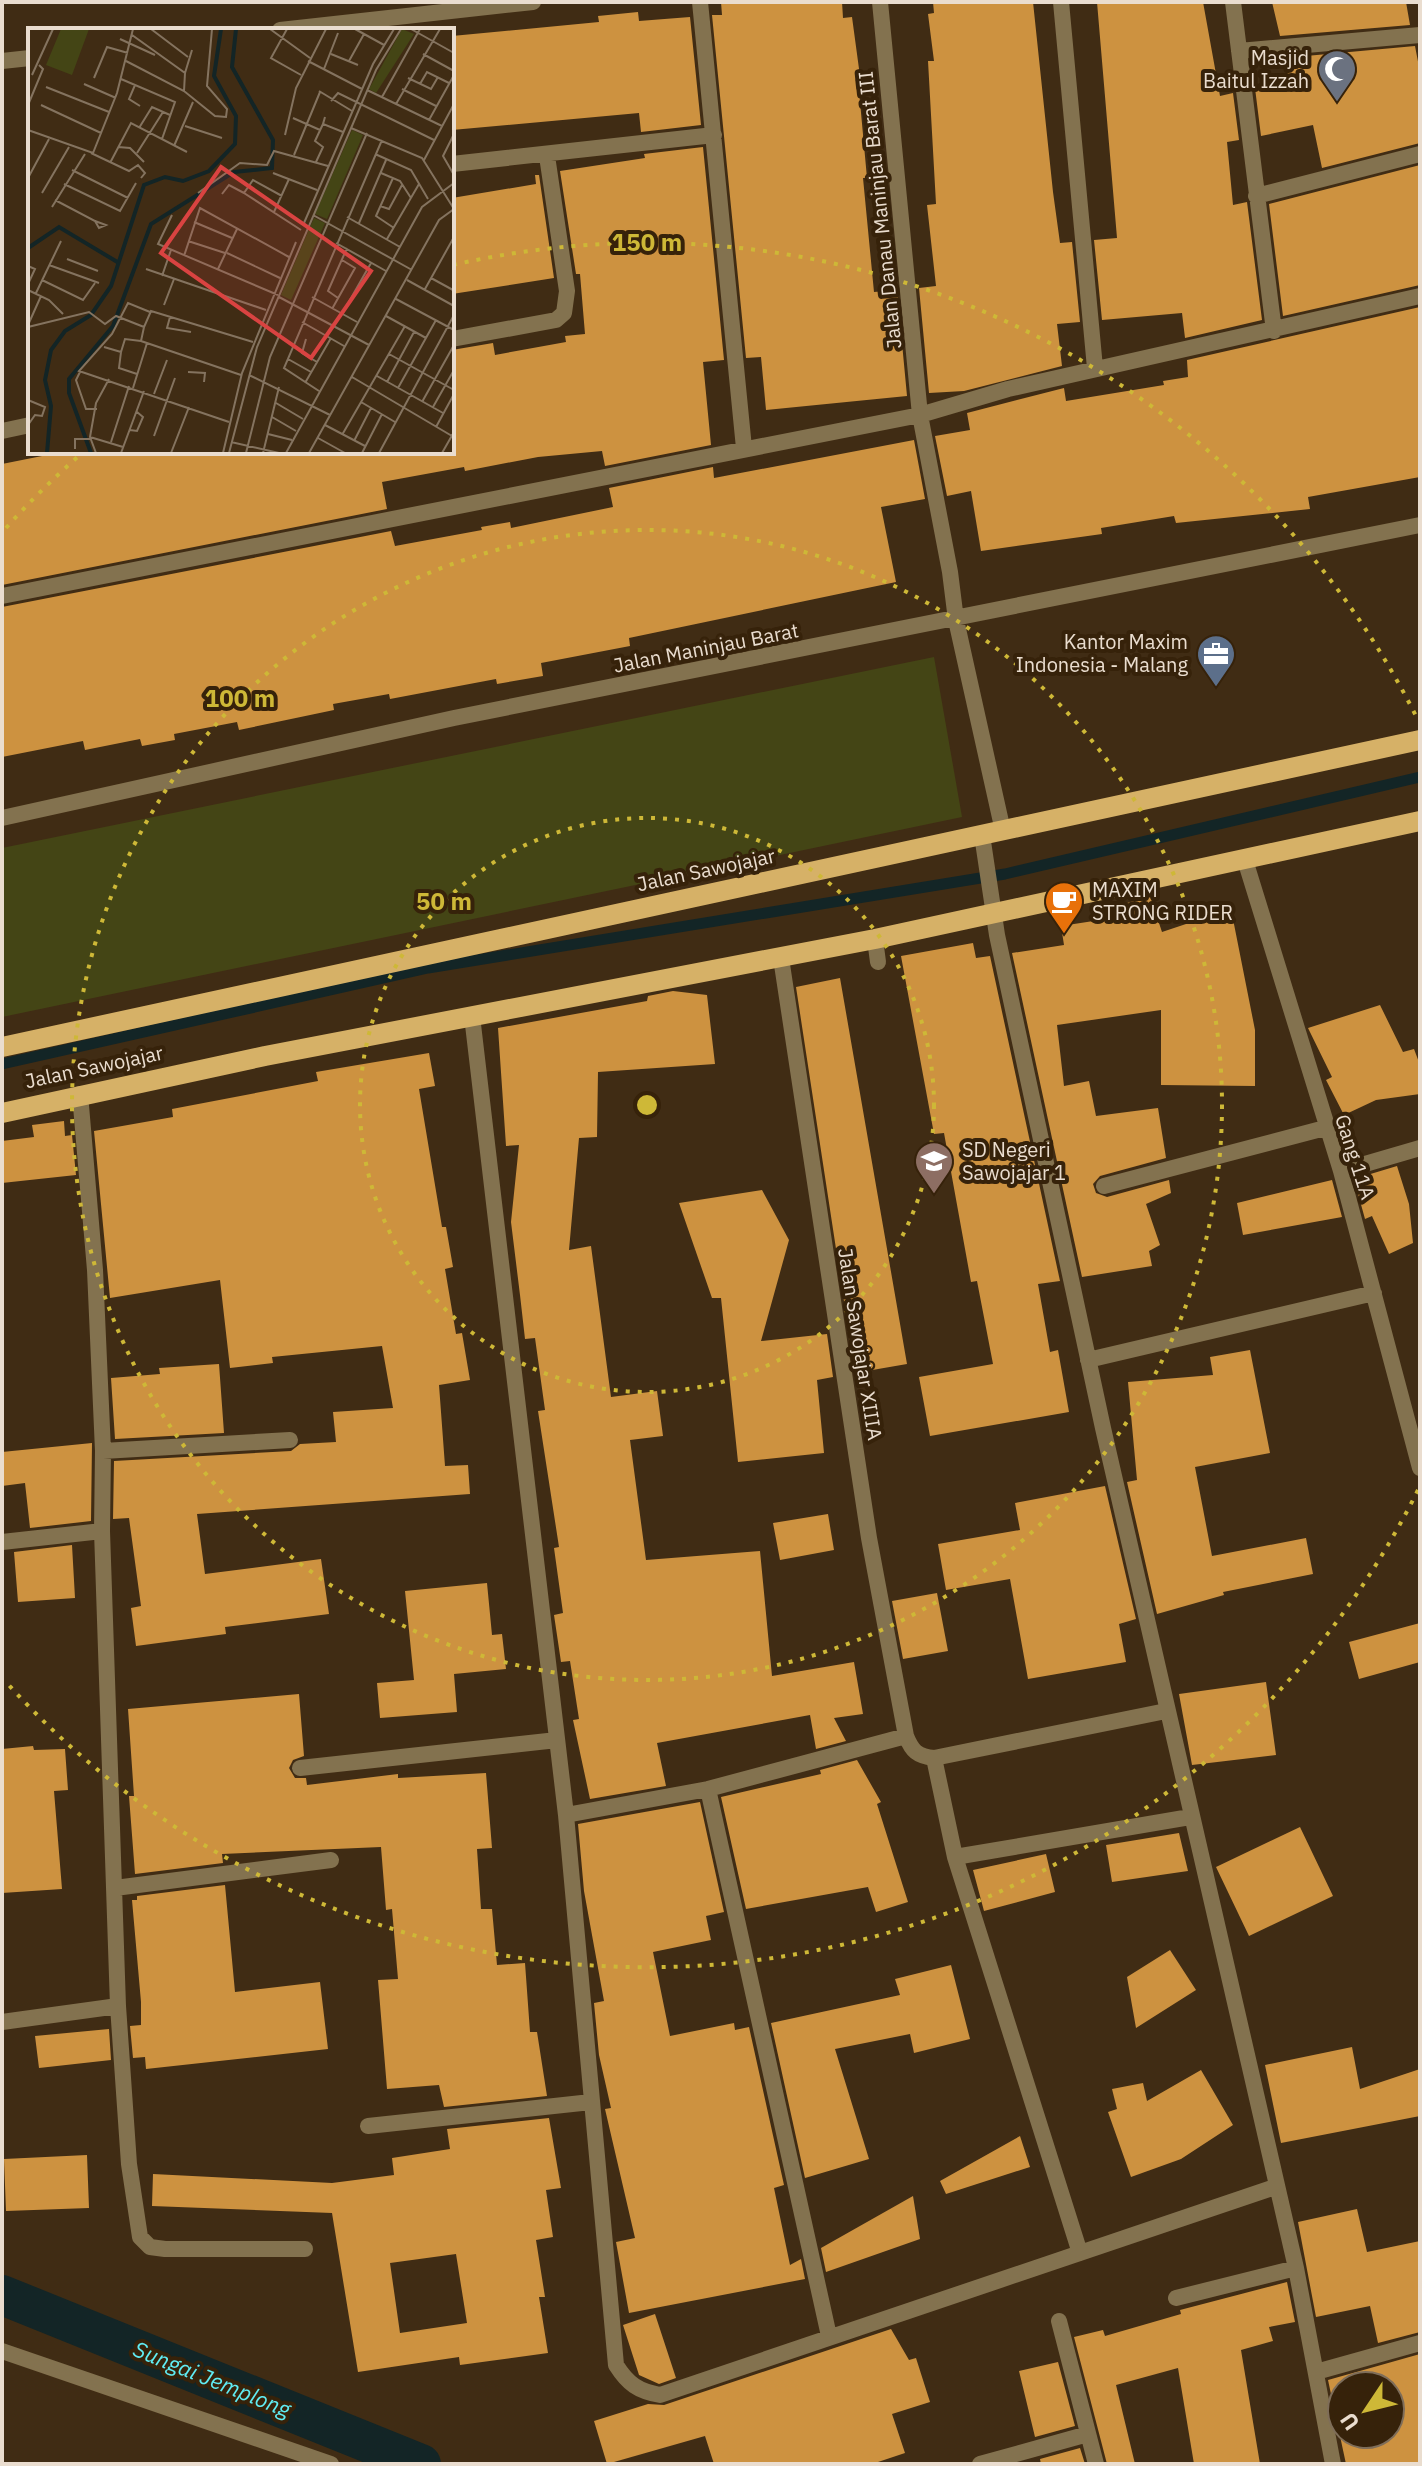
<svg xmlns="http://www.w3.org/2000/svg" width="1422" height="2466" viewBox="0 0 1422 2466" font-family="'IBM Plex Sans',sans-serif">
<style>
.green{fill:#444515}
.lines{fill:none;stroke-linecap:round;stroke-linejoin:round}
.stream{stroke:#132526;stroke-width:11}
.canal{stroke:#132526;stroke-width:40}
.building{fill:#cd9240;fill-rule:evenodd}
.lane{stroke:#83724f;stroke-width:16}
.street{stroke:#83724f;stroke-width:16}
.primary{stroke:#d6b167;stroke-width:20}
.ring{fill:none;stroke:#ceb837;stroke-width:4;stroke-dasharray:4 8}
.labels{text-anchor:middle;stroke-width:8;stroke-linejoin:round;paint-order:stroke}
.poi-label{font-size:20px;fill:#eaddcf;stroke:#36220a;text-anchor:end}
.street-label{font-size:20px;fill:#eaddcf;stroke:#36220a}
.water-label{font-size:22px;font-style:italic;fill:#60ecf3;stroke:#36220a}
.inset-river{fill:none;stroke:#132526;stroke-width:4}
.inset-road{fill:none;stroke:#84735f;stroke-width:2}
.view{fill:#d94341;fill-opacity:0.15;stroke:#d94341;stroke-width:4}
.inset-edge{fill:none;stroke:#eaddcf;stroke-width:4}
.centre{fill:#ceb837;stroke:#36220a;stroke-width:4}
.ring-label{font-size:24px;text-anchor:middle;font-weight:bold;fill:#ceb837;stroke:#36220a;stroke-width:8;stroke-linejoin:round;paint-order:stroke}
</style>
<rect width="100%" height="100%" fill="#402c14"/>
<path class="green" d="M 934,657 L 962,817 L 2,1017 L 2,848 Z"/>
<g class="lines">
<path class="stream" d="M 2,1064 L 428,968 L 1005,874 L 1420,777"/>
<path class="canal" d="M 2,2295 L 421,2464"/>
</g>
<path class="building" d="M 721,2 L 842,2 L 843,18 L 852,17 L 862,91 L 859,91 L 867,178 L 863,178 L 874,292 L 897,290 L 907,396 L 766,410 L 761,357 L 746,358 L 712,15 L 722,15 Z
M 933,2 L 1033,2 L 1053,192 L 1060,243 L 1072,242 L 1080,322 L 1057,324 L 1062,366 L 964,391 L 929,393 L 919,288 L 936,286 L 927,205 L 936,204 L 928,61 L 934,61 L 928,14 L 934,13 Z
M 1097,2 L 1203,2 L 1220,96 L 1233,93 L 1239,140 L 1227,142 L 1233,205 L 1247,202 L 1262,320 L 1185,338 L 1182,313 L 1102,320 L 1094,240 L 1117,238 Z
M 1272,2 L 1406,2 L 1410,25 L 1280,36 Z
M 638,12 L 639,21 L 690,17 L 701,125 L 641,132 L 639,113 L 452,130 L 452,36 L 599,22 L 598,16 Z
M 1415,46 L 1420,72 L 1420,143 L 1322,168 L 1313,125 L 1261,136 L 1255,88 L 1289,81 L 1284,58 Z
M 703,147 L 724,360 L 703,362 L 711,445 L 605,466 L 602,451 L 538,457 L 465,471 L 464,467 L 382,482 L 387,509 L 2,585 L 2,464 L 62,452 L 452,452 L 452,350 L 493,343 L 495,355 L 566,342 L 565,336 L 585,334 L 580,274 L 576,274 L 560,171 L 645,158 L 644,154 Z
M 1420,165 L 1420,285 L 1283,316 L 1269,204 Z
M 535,175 L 539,175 L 554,278 L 452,294 L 452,198 L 536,184 Z
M 1420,307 L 1420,477 L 1308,497 L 1310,509 L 1176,523 L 1174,516 L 1101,528 L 1102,534 L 981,551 L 971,491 L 947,496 L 935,436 L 970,430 L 967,413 L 1064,388 L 1066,401 L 1164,385 L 1163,381 L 1188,377 L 1187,360 Z
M 914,440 L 925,499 L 881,507 L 896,582 L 629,638 L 630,646 L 541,663 L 543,676 L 497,684 L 496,679 L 390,699 L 389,694 L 333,704 L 334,710 L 239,730 L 237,722 L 174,734 L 175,740 L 142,746 L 140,739 L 85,750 L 83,741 L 2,757 L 2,607 L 391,531 L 395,546 L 482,530 L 481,527 L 510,522 L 511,528 L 613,507 L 609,488 L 713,467 L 714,478 Z
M 1150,896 L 1162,932 L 1231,909 L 1255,1030 L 1255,1086 L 1161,1085 L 1161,1010 L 1057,1025 L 1064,1086 L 1089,1081 L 1096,1116 L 1158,1108 L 1166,1158 L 1100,1176 L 1093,1184 L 1096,1193 L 1107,1197 L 1169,1180 L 1171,1193 L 1146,1204 L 1160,1245 L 1149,1251 L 1152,1266 L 1082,1277 L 1012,953 L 1064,945 L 1061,926 L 1113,918 L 1111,908 Z
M 973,943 L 976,958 L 990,956 L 1060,1281 L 1038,1284 L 1050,1352 L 1058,1350 L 1069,1412 L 930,1436 L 919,1377 L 993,1364 L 977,1281 L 971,1282 L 944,1133 L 934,1134 L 901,956 Z
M 840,978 L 907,1364 L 855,1373 L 796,987 Z
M 673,991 L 707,995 L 715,1064 L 598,1072 L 597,1137 L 579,1138 L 569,1250 L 591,1246 L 611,1397 L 657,1391 L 663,1436 L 630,1440 L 646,1560 L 760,1551 L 772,1676 L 854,1662 L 863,1714 L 834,1718 L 846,1741 L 816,1749 L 810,1715 L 657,1743 L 666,1786 L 590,1799 L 573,1720 L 579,1719 L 570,1661 L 561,1662 L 554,1615 L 563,1613 L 554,1548 L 559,1547 L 538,1411 L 545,1410 L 535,1338 L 525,1339 L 520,1295 L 511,1222 L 519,1145 L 506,1146 L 498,1028 L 647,1001 L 648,996 Z
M 1380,1005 L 1403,1052 L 1414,1049 L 1420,1065 L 1420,1094 L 1376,1100 L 1344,1115 L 1326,1080 L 1332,1077 L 1308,1028 Z
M 429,1053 L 435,1086 L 419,1089 L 442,1227 L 446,1227 L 453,1267 L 445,1269 L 456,1334 L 462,1333 L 470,1380 L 439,1385 L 445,1466 L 468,1465 L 470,1494 L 197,1514 L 205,1574 L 321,1559 L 329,1614 L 225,1627 L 226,1634 L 136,1646 L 131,1608 L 141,1606 L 129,1518 L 113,1519 L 114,1461 L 291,1451 L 300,1444 L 336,1442 L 333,1412 L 393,1408 L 382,1346 L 272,1357 L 273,1363 L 230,1368 L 220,1280 L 110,1298 L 94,1131 L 173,1117 L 172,1109 L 318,1081 L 316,1072 Z
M 64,1121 L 65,1136 L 72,1135 L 76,1175 L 2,1183 L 2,1141 L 34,1137 L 32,1125 Z
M 1397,1166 L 1409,1204 L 1413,1243 L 1389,1254 L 1372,1216 L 1365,1219 L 1354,1179 Z
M 1332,1180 L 1342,1217 L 1243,1235 L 1237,1203 Z
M 762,1190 L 789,1240 L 761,1341 L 827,1334 L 833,1377 L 817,1380 L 824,1453 L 738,1462 L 721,1298 L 712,1298 L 679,1203 Z
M 1250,1350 L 1270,1453 L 1195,1467 L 1212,1556 L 1306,1538 L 1313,1574 L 1223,1592 L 1224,1595 L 1157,1614 L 1127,1482 L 1137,1480 L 1128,1382 L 1213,1375 L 1210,1357 Z
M 219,1364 L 224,1433 L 115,1439 L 111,1378 L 160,1374 L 159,1368 Z
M 92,1443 L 91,1521 L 30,1528 L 25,1483 L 2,1486 L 2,1452 Z
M 1105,1486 L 1136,1619 L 1119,1624 L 1126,1662 L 1028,1679 L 1010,1579 L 946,1590 L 938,1544 L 1020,1530 L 1015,1503 Z
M 828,1514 L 834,1550 L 780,1560 L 773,1523 Z
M 72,1545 L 75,1598 L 18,1602 L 14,1552 Z
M 487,1583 L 492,1635 L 502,1634 L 506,1669 L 454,1674 L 457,1712 L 380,1718 L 377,1683 L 414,1680 L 405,1591 Z
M 937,1593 L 948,1651 L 903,1659 L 892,1601 Z
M 1420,1623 L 1420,1662 L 1359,1679 L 1349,1642 Z
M 1266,1682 L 1276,1755 L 1192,1765 L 1179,1694 Z
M 299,1694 L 304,1756 L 293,1760 L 289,1768 L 295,1778 L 306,1778 L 307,1785 L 398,1774 L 398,1778 L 486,1773 L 492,1848 L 477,1849 L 481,1909 L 492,1909 L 497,1965 L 525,1963 L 530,2032 L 537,2032 L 547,2096 L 444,2107 L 439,2085 L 387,2089 L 378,1980 L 398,1979 L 392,1909 L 386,1910 L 381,1847 L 222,1854 L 223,1863 L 135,1874 L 129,1796 L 134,1796 L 128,1709 Z
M 33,1746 L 34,1750 L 65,1749 L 68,1790 L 54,1791 L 62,1889 L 2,1893 L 2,1749 Z
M 857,1760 L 881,1802 L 877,1804 L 908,1902 L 876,1912 L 868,1887 L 746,1909 L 721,1797 L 821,1774 L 820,1770 Z
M 700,1802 L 724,1912 L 706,1916 L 711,1940 L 653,1952 L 670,2036 L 734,2023 L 735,2030 L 749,2027 L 784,2185 L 774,2188 L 790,2265 L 801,2259 L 805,2279 L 629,2313 L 616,2242 L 635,2238 L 605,2109 L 611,2108 L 599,2055 L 594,2003 L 604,2001 L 584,1891 L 578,1824 Z
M 1300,1827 L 1333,1896 L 1249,1936 L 1216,1867 Z
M 1179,1833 L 1188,1871 L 1112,1882 L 1106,1845 Z
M 1046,1854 L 1055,1892 L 984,1911 L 973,1870 Z
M 225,1885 L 235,1992 L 320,1982 L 328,2049 L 146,2069 L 145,2057 L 133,2058 L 130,2026 L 141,2025 L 141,2002 L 132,1900 L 137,1900 L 137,1896 Z
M 1170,1950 L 1196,1990 L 1136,2028 L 1127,1977 Z
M 951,1965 L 970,2039 L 914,2053 L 910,2034 L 835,2049 L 869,2159 L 805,2178 L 771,2023 L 900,1995 L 895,1979 Z
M 109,2029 L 111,2060 L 39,2068 L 35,2036 Z
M 1352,2047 L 1360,2089 L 1420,2069 L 1420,2116 L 1281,2143 L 1265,2065 Z
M 1201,2070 L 1233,2125 L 1181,2159 L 1131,2177 L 1108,2112 L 1117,2109 L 1112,2089 L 1143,2083 L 1147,2101 Z
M 549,2118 L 561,2188 L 546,2190 L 553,2237 L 536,2240 L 545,2297 L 539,2297 L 548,2353 L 460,2365 L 459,2357 L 358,2372 L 332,2213 L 152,2206 L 153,2174 L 332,2183 L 394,2175 L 392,2158 L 450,2149 L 447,2129 ZM 456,2254 L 467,2323 L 400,2333 L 390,2263 Z
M 1020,2136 L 1030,2167 L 946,2194 L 940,2181 Z
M 87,2155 L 89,2208 L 6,2211 L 4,2159 Z
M 913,2196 L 920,2239 L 826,2272 L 821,2248 Z
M 1357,2209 L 1367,2252 L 1420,2241 L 1420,2332 L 1378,2343 L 1370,2306 L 1316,2317 L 1298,2222 Z
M 1287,2282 L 1295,2322 L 1269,2327 L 1273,2341 L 1241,2350 L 1260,2464 L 1194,2464 L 1178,2368 L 1116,2385 L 1135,2464 L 1107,2464 L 1074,2337 L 1103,2330 L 1105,2336 L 1181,2314 L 1180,2310 Z
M 655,2314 L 676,2378 L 659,2384 L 639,2375 L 623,2325 Z
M 891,2329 L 909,2360 L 916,2358 L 930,2402 L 892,2414 L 905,2453 L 872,2464 L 714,2464 L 705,2436 L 607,2464 L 594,2421 L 648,2404 L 664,2405 Z
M 1420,2354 L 1420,2464 L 1346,2464 L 1328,2380 ZM 1342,2386 L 1390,2386 L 1390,2434 L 1342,2434 Z
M 1058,2362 L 1075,2426 L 1035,2437 L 1019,2371 Z
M 1080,2448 L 1085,2464 L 1041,2464 L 1040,2459 Z"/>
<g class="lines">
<path class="lane" d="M 875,939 L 878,962"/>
<path class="street" d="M 700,2 L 744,448
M 880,2 L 920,415 L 950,572 L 956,620 L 1003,831
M 1061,2 L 1095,368
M 1233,2 L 1274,331
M 280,30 L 533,2
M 1239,51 L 1420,35
M 2,61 L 30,58
M 452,164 L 714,135
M 1256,196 L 1420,154
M 452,339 L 556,320 L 564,313 L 567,291 L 547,156
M 2,431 L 30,425
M 2,596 L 920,415 L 1008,389 L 1420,296
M 2,818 L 454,718 L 1420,525
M 982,835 L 997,935 L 1103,1428 L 1296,2268 L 1333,2464
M 1245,860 L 1341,1171 L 1420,1468
M 781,958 L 869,1538 L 906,1736 C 912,1751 917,1756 934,1758 L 1166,1711
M 472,1016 L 566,1815 L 616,2365 C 628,2384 638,2391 660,2395 L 1275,2187
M 1341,1171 L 1420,1148
M 1104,1186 L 1325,1128
M 1088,1360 L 1374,1293
M 103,1451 L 290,1440
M 2,1542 L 102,1531
M 934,1758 L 955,1857 L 1080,2253
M 300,1768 L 557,1740
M 708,1789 L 829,2336
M 566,1815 L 708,1789 L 906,1736
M 955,1857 L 1190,1817
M 115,1888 L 331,1860
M 118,2006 L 129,2164 L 140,2237 L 150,2247 L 165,2249 L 305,2249
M 2,2022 L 118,2006 L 102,1531 L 103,1451 L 95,1270 L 80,1094
M 368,2126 L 591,2102
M 1176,2298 L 1296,2268
M 1059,2321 L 1096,2464
M 2,2351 L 331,2464
M 1316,2372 L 1420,2343
M 980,2464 L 1088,2434"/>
<path class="primary" d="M 2,1047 L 1420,740
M 2,1113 L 265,1056 L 875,939 L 1420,821"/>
</g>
<g class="ring">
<circle cx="647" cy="1105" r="287"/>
<circle cx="647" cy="1105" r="575"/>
<path d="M1418 1490A862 862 0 0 1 6 1682M6 528A862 862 0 0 1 81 454M453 265A862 862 0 0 1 1418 720"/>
</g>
<defs>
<symbol id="mosque-pin" viewBox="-11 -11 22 30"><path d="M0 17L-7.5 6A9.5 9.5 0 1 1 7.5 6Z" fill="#6b7280" stroke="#36220a"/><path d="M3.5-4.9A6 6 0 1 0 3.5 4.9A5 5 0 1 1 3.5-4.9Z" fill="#fff"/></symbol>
<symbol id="office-pin" viewBox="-11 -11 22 30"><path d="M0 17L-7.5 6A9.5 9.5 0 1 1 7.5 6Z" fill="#5c6f8a" stroke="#36220a"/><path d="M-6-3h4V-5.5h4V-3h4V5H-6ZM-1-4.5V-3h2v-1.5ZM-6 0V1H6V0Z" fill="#fff"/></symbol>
<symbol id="cafe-pin" viewBox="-11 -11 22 30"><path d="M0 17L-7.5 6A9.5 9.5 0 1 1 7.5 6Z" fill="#e8710a" stroke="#36220a"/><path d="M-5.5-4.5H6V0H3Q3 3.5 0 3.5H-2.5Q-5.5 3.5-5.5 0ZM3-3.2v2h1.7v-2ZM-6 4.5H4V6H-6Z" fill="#fff"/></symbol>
<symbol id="school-pin" viewBox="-11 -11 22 30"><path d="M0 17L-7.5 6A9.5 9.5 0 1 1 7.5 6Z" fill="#8d6e63" stroke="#36220a"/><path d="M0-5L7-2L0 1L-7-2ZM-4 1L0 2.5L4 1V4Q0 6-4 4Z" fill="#fff"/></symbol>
</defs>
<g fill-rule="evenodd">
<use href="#mosque-pin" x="1315" y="47" width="44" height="60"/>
<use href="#office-pin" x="1194" y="632" width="44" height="60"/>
<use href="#cafe-pin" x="1042" y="879" width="44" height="60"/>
<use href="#school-pin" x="912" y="1139" width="44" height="60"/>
</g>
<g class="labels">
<g class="poi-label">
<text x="1309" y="65">Masjid<tspan x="1309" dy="23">Baitul Izzah</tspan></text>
<text x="1188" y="649">Kantor Maxim<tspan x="1188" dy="23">Indonesia - Malang</tspan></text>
<text x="1092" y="897" text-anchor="start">MAXIM<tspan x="1092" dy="23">STRONG RIDER</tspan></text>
<text x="962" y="1157" text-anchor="start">SD Negeri<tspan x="962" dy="23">Sawojajar 1</tspan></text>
</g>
<g class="street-label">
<text transform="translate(880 210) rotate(-96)" y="7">Jalan Danau Maninjau Barat III</text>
<text transform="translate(706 648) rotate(-11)" y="7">Jalan Maninjau Barat</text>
<text transform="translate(706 870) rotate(-12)" y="7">Jalan Sawojajar</text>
<text transform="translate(94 1067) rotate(-12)" y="7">Jalan Sawojajar</text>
<text transform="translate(1355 1157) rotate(72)" y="7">Gang 11A</text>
<text transform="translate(860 1344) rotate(81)" y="7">Jalan Sawojajar XIIIA</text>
</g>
<g class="water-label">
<text transform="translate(212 2379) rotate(22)" y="8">Sungai Jemplong</text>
</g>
</g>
<g transform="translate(28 28)">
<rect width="426" height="426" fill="#402c14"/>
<path d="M 33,1 L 61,1 L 44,47 L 18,37 ZM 374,1 L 386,6 L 348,65 L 341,61 ZM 324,102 L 335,107 L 299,191 L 287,186 ZM 286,190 L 297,195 L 263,272 L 253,267 Z" fill="#444515"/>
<path class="inset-river" d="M 0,220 L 31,199 L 91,235M 19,425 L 23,378 L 17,352 L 23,322 L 37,303 L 63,287 L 83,258 L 116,157 L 137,149 L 155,153 L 181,143 L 207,116 L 208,88 L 186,48 L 193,1M 63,425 L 41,365 L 41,351 L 85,298 L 123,196 L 206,144 L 244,140 L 245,112 L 204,39 L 208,1"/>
<path class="inset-road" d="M 123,1 L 160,29M 242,1 L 282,30M 259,1 L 243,30 L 273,47M 327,1 L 356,17M 383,1 L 426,25M 104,7 L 157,45 L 156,63M 92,11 L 127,27M 303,26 L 330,37M 395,26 L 426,43M 98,33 L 156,63 L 187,88 L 198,89 L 199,81 L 179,58 L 184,1M 280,33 L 334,61M 321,33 L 336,6M 296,41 L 310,5M 157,45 L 164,22M 4,47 L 25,1M 66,50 L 79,19 L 100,25M 380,50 L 403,61 L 410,49M 93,51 L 147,74 L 134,111M 56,56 L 88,70M 392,56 L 399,44 L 421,55M 107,57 L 101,71 L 112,78M 18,59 L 81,84M 374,61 L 408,78M 339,62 L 414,98M 291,63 L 324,83M 354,69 L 392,1M 303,73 L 310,65 L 406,112M 368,76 L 412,1M 0,77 L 15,41 L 11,37M 13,77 L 73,105M 297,89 L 295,96 L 315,104M 265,90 L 292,102M 401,92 L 426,47M 157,98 L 194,110M 111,100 L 124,79 L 142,87M 323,100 L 394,130 L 426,181M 0,102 L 65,125 L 89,65 L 105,1M 426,106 L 415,128 L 426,147M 257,107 L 268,60 L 298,1M 146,118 L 165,74M 90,119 L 102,120 L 116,134M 63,125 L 101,143 L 110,137 L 117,145 L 113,150M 109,125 L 135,84M 347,126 L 383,142 L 400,171M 266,127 L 292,64M 396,132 L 426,76M 288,134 L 295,119 L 287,113 L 295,96M 82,135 L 103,95 L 159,124M 44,142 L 100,170M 245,145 L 289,162M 353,145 L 372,153 L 383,170M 0,150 L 21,111M 365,150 L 348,188 L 366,200M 36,156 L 92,183 L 108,155M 14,165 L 41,119M 170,165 L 212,135 L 239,137 L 246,123 L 300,138M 194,166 L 201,157 L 216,165M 254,168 L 225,152 L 216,165 L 273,202M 27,172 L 67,193 L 71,200 L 78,197 L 67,193M 352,178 L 361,181 L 374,157M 24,179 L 57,126M 246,184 L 261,151M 144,187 L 130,216 L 250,267M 285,187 L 384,242M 319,189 L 372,219M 166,194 L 204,210M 276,195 L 345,36 L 366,1M 331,195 L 358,132M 359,211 L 391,156M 160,213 L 197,225M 308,215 L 358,243M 199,225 L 252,250M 156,228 L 172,180 L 261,229M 39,231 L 70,243M 21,237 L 71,255M 0,238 L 7,241 L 0,256M 118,241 L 238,282M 190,241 L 209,201M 134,248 L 143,222M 403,250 L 425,262M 14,252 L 55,272 L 67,255M 379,252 L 426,278M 397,261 L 426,209M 0,262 L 21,272 L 35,286M 8,265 L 33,213M 251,269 L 341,317M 284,269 L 329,294M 310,270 L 300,263 L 319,220M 368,271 L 426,302M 136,277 L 146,251M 304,281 L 327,240 L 314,232M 122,284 L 100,275 L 84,306 L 51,343 L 201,394M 314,286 L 343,235M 358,288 L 398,310M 142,289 L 139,300 L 163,304M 274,294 L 316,318M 0,297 L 13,268M 0,299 L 61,284 L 77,296 L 88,288 L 116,299M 278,311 L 274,325 L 289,334M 76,319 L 93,324 L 91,340 L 109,346M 93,324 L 97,311 L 113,313M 361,326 L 426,362M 260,331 L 283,344M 52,344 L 48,352 L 58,381 L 69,381M 160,344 L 177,345 L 176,354M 213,347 L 113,313 L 116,299 L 123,283 L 225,314M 221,347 L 302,387M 349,348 L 415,385M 324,349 L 424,408M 359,354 L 386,304M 277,355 L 303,310M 105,360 L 119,315M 370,360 L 408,292M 291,363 L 256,340 L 354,112M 126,366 L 139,332M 0,372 L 17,379 L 14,388 L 7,387 L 0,397M 333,374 L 367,394M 394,374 L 426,317M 248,375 L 275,391M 405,379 L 426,342M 244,389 L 268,403M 297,397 L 337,418M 408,399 L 426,366M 102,402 L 109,403 L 115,389 L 109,384M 240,406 L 264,412M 314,407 L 377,298M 126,408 L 147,350M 62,409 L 95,419M 290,410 L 317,425M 326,413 L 343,380M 83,414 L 101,358M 203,414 L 251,425M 47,421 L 47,411 L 63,411M 68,425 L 62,409 L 68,375 L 81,351M 93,425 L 116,363M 143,425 L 161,379M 195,425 L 214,345 L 268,214M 201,425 L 229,319 L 348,42 L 373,1M 218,425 L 242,329 L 339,105M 235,425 L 251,359M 258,425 L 394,179 L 426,155M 281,425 L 411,192 L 426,181M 334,425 L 354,386M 351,425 L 426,287M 414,425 L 426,404"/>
<path class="view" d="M 193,139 L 343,243 L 283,330 L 133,225 Z"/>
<rect width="426" height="426" class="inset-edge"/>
</g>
<circle cx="647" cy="1105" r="12" class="centre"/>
<g class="ring-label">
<text x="647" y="251">150 m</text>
<text x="240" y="707">100 m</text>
<text x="444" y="910">50 m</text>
</g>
<rect width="1422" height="2466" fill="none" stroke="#eaddcf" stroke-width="8"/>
<g transform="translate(1366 2410) rotate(235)"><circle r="38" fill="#36220a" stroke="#7e6d59" stroke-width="2"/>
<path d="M0-6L14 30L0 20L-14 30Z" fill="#ceb837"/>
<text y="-12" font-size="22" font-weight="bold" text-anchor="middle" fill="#eaddcf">U</text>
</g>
</svg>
